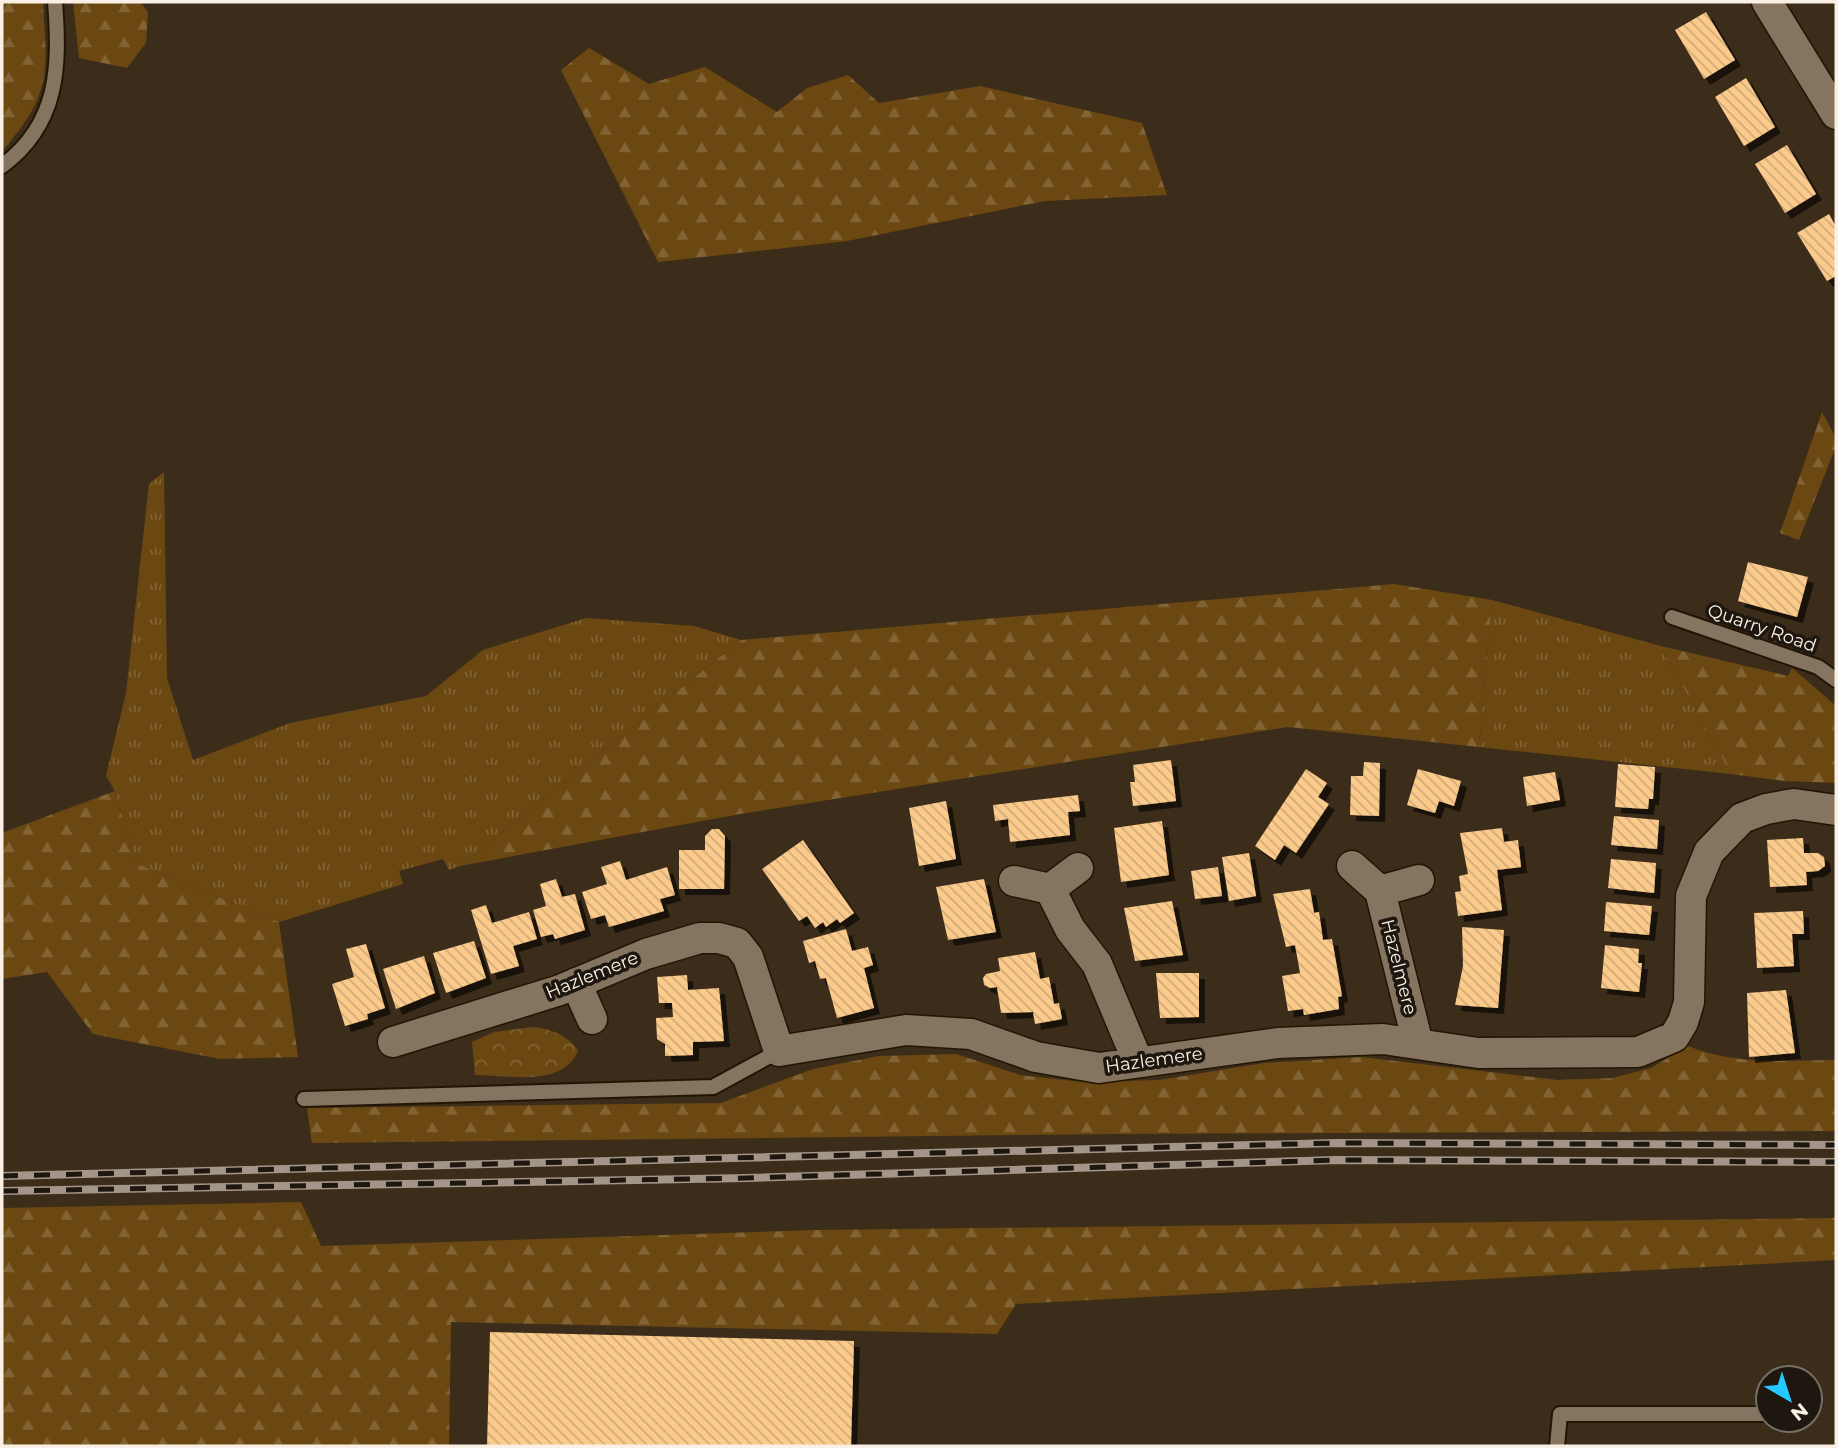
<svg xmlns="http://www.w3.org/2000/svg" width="1838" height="1448" viewBox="0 0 1838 1448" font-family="Montserrat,sans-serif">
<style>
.grass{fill:url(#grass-tufts)}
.forest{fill:url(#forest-firs)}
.park{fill:url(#park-crowns)}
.building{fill:url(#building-back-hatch);filter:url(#shadow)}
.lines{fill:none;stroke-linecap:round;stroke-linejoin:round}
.service-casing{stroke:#221504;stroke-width:18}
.minor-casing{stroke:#221504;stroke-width:33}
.service{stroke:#85745f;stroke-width:14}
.minor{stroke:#85745f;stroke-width:30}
.rail-casing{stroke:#a39688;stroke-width:8}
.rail{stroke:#1d170f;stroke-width:5;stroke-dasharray:16;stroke-linecap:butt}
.labels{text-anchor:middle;stroke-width:7;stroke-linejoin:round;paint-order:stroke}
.street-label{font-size:18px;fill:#faf0e5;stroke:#1d170f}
</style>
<defs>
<pattern id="grass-tufts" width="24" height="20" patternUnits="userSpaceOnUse" patternTransform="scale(1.75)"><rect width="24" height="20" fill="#6b4811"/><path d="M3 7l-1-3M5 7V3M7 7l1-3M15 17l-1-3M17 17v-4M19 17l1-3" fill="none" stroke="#816334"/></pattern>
<pattern id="forest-firs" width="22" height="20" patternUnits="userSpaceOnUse" patternTransform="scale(1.75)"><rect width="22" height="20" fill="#6b4811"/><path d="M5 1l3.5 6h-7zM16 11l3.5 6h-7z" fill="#816334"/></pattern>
<pattern id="park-crowns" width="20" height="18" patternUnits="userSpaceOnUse" patternTransform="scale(1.75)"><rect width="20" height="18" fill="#6b4811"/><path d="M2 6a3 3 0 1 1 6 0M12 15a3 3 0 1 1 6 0" fill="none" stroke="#816334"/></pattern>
<pattern id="building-back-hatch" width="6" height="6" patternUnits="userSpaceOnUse" patternTransform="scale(1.75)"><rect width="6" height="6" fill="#fccb8c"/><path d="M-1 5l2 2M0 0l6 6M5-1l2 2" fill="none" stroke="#d0aa7a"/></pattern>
<filter id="shadow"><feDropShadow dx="6" dy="6" stdDeviation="0" flood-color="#0009"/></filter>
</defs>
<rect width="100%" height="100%" fill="#3c2d1a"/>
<path class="grass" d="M 164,472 L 167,678 L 193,760 L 290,723 L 426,696 L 483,650 L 586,618 L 694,626 L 741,640 L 460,866 L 449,870 L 443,859 L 399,871 L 403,884 L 279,922 L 135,863 L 115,791 L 106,776 L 126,693 L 149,484 Z
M 1492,600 L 1661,646 L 1731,774 L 1479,747 Z"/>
<path class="forest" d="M 2,2 L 43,2 C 45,54 54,84 20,129 C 14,136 9,144 2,150 Z
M 73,2 L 140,2 L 148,12 L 146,43 L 127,68 L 79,58 Z
M 589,48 L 649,84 L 705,67 L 777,112 L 807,88 L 848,75 L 879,103 L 980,86 L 1142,123 L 1167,195 L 1045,201 L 847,241 L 658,262 L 561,70 Z
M 1822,412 L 1836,438 L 1836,446 L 1799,540 L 1780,533 Z
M 1394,584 L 1492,600 L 1479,747 L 1288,727 L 740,814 L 460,866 L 741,640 Z
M 1661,646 L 1788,676 L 1792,668 L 1836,706 L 1836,783 L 1784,781 L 1731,774 Z
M 115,791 L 135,863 L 279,922 L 298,1057 L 220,1059 L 93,1034 L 47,972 L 2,979 L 2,833 Z
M 1688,1046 C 1736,1066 1786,1060 1836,1060 L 1836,1131 L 1116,1134 L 312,1143 L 307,1108 L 721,1103 L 813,1069 L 879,1056 L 956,1054 L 1020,1075 L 1082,1082 L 1159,1080 L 1264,1063 L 1361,1057 L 1558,1080 L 1612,1078 L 1651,1068 Z
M 301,1202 L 321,1246 L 815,1230 L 1836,1218 L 1836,1260 L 1016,1304 L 997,1334 L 451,1322 L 449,1446 L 2,1446 L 2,1208 Z"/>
<path class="park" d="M 533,1027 C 554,1030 565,1034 578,1050 C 564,1088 508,1075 475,1075 L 472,1042 L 494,1032 Z"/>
<path class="building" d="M 1706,12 L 1735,60 L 1704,79 L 1675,30 Z
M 1746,78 L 1775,127 L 1744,146 L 1715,97 Z
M 1787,145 L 1816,194 L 1785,213 L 1755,164 Z
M 1829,214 L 1836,227 L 1836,276 L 1827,281 L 1797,233 Z
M 1748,562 L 1808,577 L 1797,617 L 1738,601 Z
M 1171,760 L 1176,801 L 1133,806 L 1130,782 L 1135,782 L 1133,765 Z
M 1364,762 L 1380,763 L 1379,816 L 1350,815 L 1351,776 L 1363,776 Z
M 1618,764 L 1655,767 L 1653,799 L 1649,799 L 1648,809 L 1615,807 Z
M 1306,769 L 1327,783 L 1318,797 L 1329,804 L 1296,853 L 1284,845 L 1275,860 L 1255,846 Z
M 1418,769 L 1461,781 L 1454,806 L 1439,801 L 1435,813 L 1407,805 Z
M 1555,772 L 1560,800 L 1527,806 L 1523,777 Z
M 1078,795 L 1080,811 L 1068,812 L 1070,835 L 1010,842 L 1008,819 L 995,821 L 993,805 Z
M 946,801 L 956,859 L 919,866 L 909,808 Z
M 1614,816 L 1659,820 L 1657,849 L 1611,845 Z
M 1162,821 L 1169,875 L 1121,882 L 1114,828 Z
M 1502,828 L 1504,842 L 1518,840 L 1521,867 L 1497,870 L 1502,910 L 1458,916 L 1455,892 L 1461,891 L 1459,876 L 1468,874 L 1460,833 Z
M 712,829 L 719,829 L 725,836 L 724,889 L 679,889 L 679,850 L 705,850 L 705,836 Z
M 1803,838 L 1804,853 L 1818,853 L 1824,857 L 1825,866 L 1818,871 L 1806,872 L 1807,885 L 1770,887 L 1767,840 Z
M 803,840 L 854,913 L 840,923 L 837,919 L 826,927 L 823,922 L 815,928 L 807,916 L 799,921 L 762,869 Z
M 1249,853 L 1256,896 L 1229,901 L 1222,857 Z
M 1611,859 L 1656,863 L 1654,893 L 1608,888 Z
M 620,861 L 626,880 L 667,867 L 675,895 L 660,899 L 664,911 L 609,927 L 605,915 L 591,919 L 582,892 L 607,884 L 601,867 Z
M 1218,867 L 1222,896 L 1195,899 L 1191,871 Z
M 556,879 L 562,897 L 575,894 L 585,930 L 555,939 L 553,934 L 541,937 L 533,910 L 546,906 L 540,884 Z
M 984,879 L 996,932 L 948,940 L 936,887 Z
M 1310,889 L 1314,913 L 1319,912 L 1323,940 L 1332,939 L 1342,996 L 1338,997 L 1339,1009 L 1304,1015 L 1303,1009 L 1288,1011 L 1282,976 L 1300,973 L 1295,945 L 1286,947 L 1273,894 Z
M 1172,901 L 1183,955 L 1135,961 L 1124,908 Z
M 1606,902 L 1652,906 L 1649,935 L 1604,931 Z
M 486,905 L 492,923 L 529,912 L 537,939 L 513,946 L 519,966 L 491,974 L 471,910 Z
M 1803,911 L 1804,934 L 1792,934 L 1794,966 L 1757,968 L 1754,913 Z
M 1462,927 L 1504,930 L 1498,1008 L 1455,1005 L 1463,966 Z
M 846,929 L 852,951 L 868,947 L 873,965 L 864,968 L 874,1008 L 837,1018 L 826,978 L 820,979 L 815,961 L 809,963 L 803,941 Z
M 474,941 L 486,978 L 446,993 L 433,953 Z
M 366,944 L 385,1008 L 367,1014 L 368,1019 L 345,1026 L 332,984 L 354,977 L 346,949 Z
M 1605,945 L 1639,949 L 1638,963 L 1642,963 L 1639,992 L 1601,988 Z
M 1035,952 L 1040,979 L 1049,977 L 1054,1004 L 1059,1003 L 1062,1019 L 1035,1024 L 1033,1012 L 1001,1013 L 997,987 L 990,988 L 984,985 L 983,978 L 986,974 L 1000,971 L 998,958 Z
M 424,956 L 435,993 L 396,1009 L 383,969 Z
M 1156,973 L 1199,973 L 1199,1017 L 1160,1018 Z
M 687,975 L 688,990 L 719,988 L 724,1041 L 693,1042 L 693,1055 L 665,1056 L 665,1044 L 657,1039 L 656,1018 L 673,1017 L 672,1003 L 659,1003 L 657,977 Z
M 1786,990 L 1795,1053 L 1749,1057 L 1747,993 Z
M 490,1332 L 854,1341 L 851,1446 L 487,1446 Z"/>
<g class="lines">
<defs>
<path id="service" d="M 2,166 C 59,124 60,66 55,2
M 1672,617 L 1818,667 L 1836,680
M 304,1099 L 713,1087 L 779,1051
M 1557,1446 L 1560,1414 L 1768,1414"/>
<path id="minor" d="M 1767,2 L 1836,114
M 1352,866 L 1380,891 L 1419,880
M 1014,881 L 1050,889 L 1078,868
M 1050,889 L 1070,929 L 1097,964 L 1138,1062
M 1380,891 L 1418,1044
M 576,983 L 592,1019
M 393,1042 L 560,990 L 646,954 L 700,938 L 719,938 L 737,943 L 748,957 L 779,1051 L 906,1030 L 971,1034 L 1036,1057 L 1099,1068 L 1278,1043 L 1383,1039 L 1478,1053 L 1638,1052 L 1674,1037 L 1683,1022 L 1689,1002 L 1691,896 L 1709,852 L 1742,818 L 1766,809 L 1794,804 L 1836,810"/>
</defs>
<use href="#service" class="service-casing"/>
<use href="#minor" class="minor-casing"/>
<use href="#service" class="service"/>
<use href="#minor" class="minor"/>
<defs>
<path id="rail" d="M 2,1176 L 1336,1143 L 1836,1145
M 2,1191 L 747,1178 L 1336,1160 L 1836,1162"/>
</defs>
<use href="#rail" class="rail-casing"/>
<use href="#rail" class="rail"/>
</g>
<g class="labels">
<g class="street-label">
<text transform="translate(1762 628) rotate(19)" y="6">Quarry Road</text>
<text transform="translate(1399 967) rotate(76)" y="6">Hazelmere</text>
<text transform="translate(592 975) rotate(-22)" y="6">Hazlemere</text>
<text transform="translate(1154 1060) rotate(-8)" y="6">Hazlemere</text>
</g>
</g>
<rect width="1838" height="1448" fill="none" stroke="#faf0e5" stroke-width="7"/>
<g transform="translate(1789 1399) rotate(141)"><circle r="33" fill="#1d170f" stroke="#756e65" stroke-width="2"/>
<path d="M0-5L12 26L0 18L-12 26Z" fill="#26c9fe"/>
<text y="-10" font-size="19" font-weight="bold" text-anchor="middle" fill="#faf0e5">N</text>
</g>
</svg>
